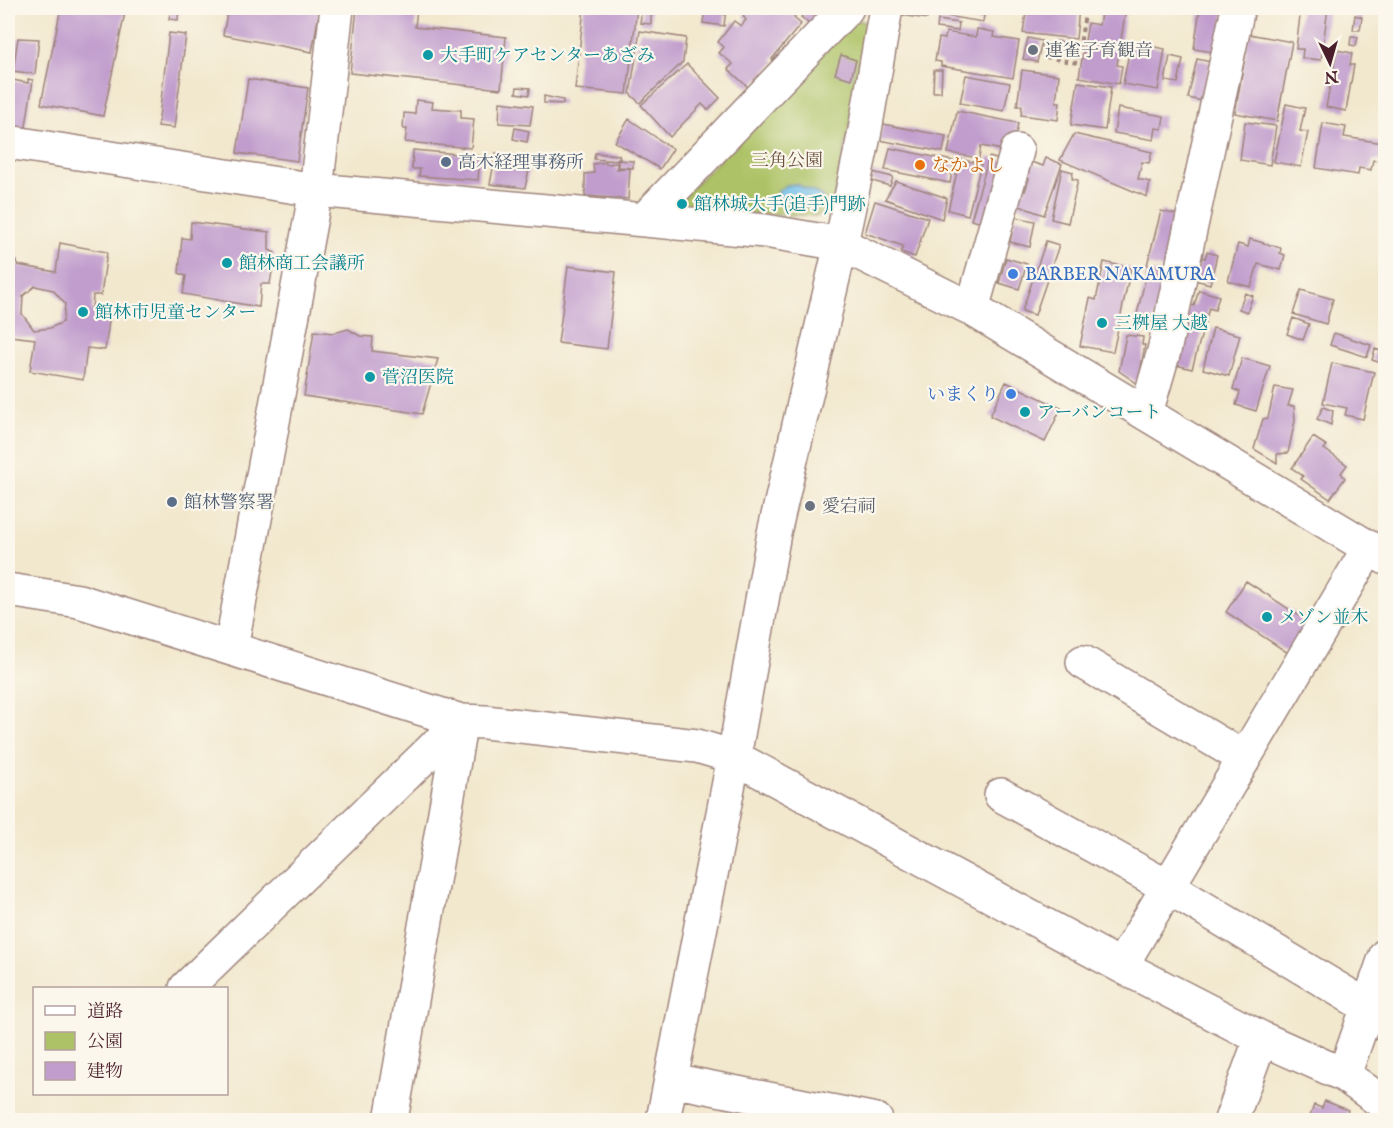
<svg xmlns="http://www.w3.org/2000/svg" width="1393" height="1128" viewBox="0 0 1393 1128" font-family="'IM FELL English','Noto Serif JP',serif">
<style>
.green{fill:#adc266;stroke:#7c7048;stroke-width:1.5}
.water{fill:#6fbeea;stroke:#5c6e8a;stroke-width:1.5}
.building{fill:#c19dcd;fill-rule:evenodd}
.lines{fill:none;stroke-linecap:round;stroke-linejoin:round}
.minor-casing{stroke:#9e847c;stroke-width:36}
.path{stroke:#9e847c;stroke-width:4;stroke-dasharray:4.5 4.5;stroke-linecap:butt}
.minor{stroke:#fff;stroke-width:33}
.worship-dot{fill:#6b7280;stroke:#fbf7ec;stroke-width:2}
.culture-dot{fill:#0f9aa8;stroke:#fbf7ec;stroke-width:2}
.service-dot{fill:#5c6f8a;stroke:#fbf7ec;stroke-width:2}
.food-dot{fill:#e8710a;stroke:#fbf7ec;stroke-width:2}
.shop-dot{fill:#3f7fe0;stroke:#fbf7ec;stroke-width:2}
.labels{text-anchor:middle;stroke-width:4.5;stroke-linejoin:round;paint-order:stroke}
.worship-label{font-size:18px;fill:#5b616d;stroke:#fbf7ec;text-anchor:start}
.culture-label{font-size:18px;fill:#0d838f;stroke:#fbf7ec;text-anchor:start}
.park-label{font-size:18px;fill:#68503d;stroke:#fbf7ec}
.service-label{font-size:18px;fill:#4e5e75;stroke:#fbf7ec;text-anchor:start}
.food-label{font-size:18px;fill:#c56008;stroke:#fbf7ec;text-anchor:start}
.shop-label{font-size:18px;fill:#366cbe;stroke:#fbf7ec;text-anchor:start}
</style>
<rect width="100%" height="100%" fill="#fbf7ec"/>
<filter id="ink" filterUnits="userSpaceOnUse"><feTurbulence type="fractalNoise" baseFrequency=".0167" numOctaves="2"/><feDisplacementMap in="SourceGraphic" scale="12" xChannelSelector="R" yChannelSelector="G"/><feConvolveMatrix kernelMatrix="1 2 1 2 8 2 1 2 1" color-interpolation-filters="sRGB"/></filter>
<filter id="wash" filterUnits="userSpaceOnUse"><feTurbulence type="fractalNoise" baseFrequency=".008" numOctaves="4" result="noise"/><feDisplacementMap in="SourceGraphic" scale="24" xChannelSelector="R" yChannelSelector="G"/><feGaussianBlur stdDeviation="1.35" result="paint"/><feColorMatrix in="noise" values="0 0 0 0 0 0 0 0 0 0 0 0 0 0 0 0 0 1.4 0 .05"/><feComposite in="paint" operator="in"/></filter>
<g filter="url(#wash)">
<rect width="100%" height="100%" fill="#f2e8ce"/>
<path class="green" d="M 856,19 L 871,25 L 833,205 L 818,216 L 670,210 Z"/>
<path class="water" d="M 796,184 L 820,195 L 825,200 L 821,208 C 806,208 789,207 778,196 L 778,191 L 787,185 Z"/>
<g id="blocks">
<path class="building" d="M 61,8 L 126,8 L 103,116 L 41,104 Z
M 171,8 L 179,8 L 178,20 L 169,19 Z
M 228,8 L 320,8 L 312,52 L 223,35 Z
M 357,8 L 417,8 L 415,27 L 506,37 L 501,89 L 350,73 Z
M 584,8 L 637,8 L 627,94 L 575,89 Z
M 642,8 L 651,8 L 651,24 L 640,23 Z
M 705,8 L 741,8 L 741,11 L 726,9 L 724,26 L 703,23 Z
M 742,8 L 789,8 L 797,14 L 794,18 L 801,24 L 772,59 L 775,62 L 749,88 L 728,69 L 733,64 L 719,53 L 724,47 L 718,42 L 734,21 L 741,26 L 746,20 L 743,16 L 746,12 Z
M 797,8 L 818,8 L 822,10 L 809,24 L 801,17 L 804,14 Z
M 902,8 L 929,8 L 927,19 L 901,15 Z
M 934,8 L 985,8 L 983,22 L 933,14 Z
M 1032,8 L 1079,8 L 1076,39 L 1023,33 L 1026,13 L 1031,14 Z
M 1102,8 L 1126,8 L 1117,65 L 1122,66 L 1119,84 L 1079,77 L 1088,23 L 1099,25 Z
M 1200,8 L 1225,8 L 1218,53 L 1194,49 Z
M 1301,8 L 1328,8 L 1321,60 L 1302,58 L 1303,49 L 1296,49 Z
M 1355,15 L 1362,17 L 1360,30 L 1353,30 Z
M 938,20 L 959,23 L 958,31 L 937,28 Z
M 977,29 L 994,32 L 993,37 L 1019,41 L 1013,78 L 941,66 L 941,62 L 935,61 L 939,38 L 945,39 L 946,32 L 976,37 Z
M 640,31 L 686,38 L 683,62 L 640,103 L 630,94 Z
M 169,33 L 186,35 L 174,128 L 158,126 Z
M 1249,34 L 1292,42 L 1277,121 L 1235,113 Z
M 1351,36 L 1358,37 L 1356,46 L 1350,45 Z
M 18,38 L 39,39 L 35,74 L 13,71 Z
M 1028,38 L 1042,41 L 1037,62 L 1023,59 Z
M 1057,41 L 1073,44 L 1071,53 L 1056,50 Z
M 1131,42 L 1165,49 L 1158,90 L 1123,84 Z
M 1337,50 L 1352,53 L 1350,65 L 1354,65 L 1346,111 L 1326,107 Z
M 841,55 L 856,60 L 851,79 L 835,74 Z
M 1170,56 L 1183,59 L 1178,83 L 1165,81 Z
M 1197,59 L 1211,62 L 1202,101 L 1188,98 Z
M 687,64 L 720,98 L 708,110 L 702,104 L 670,137 L 641,105 Z
M 934,70 L 942,70 L 941,92 L 933,92 Z
M 1022,70 L 1059,75 L 1056,102 L 1060,102 L 1058,120 L 1021,115 L 1022,106 L 1017,106 Z
M 966,75 L 1010,83 L 1004,111 L 960,103 Z
M 8,79 L 28,83 L 28,79 L 33,80 L 25,133 L 8,129 Z
M 248,79 L 308,88 L 297,161 L 237,153 Z
M 1078,82 L 1111,87 L 1105,130 L 1071,125 Z
M 517,87 L 530,88 L 529,95 L 516,93 Z
M 544,96 L 563,100 L 563,104 L 544,103 Z
M 416,100 L 433,102 L 432,108 L 461,110 L 461,118 L 474,119 L 471,148 L 405,142 L 407,129 L 403,129 L 404,113 L 415,114 Z
M 500,102 L 533,106 L 530,125 L 499,123 Z
M 1286,104 L 1305,108 L 1300,131 L 1308,132 L 1301,167 L 1274,162 Z
M 1118,108 L 1164,116 L 1162,129 L 1156,128 L 1154,140 L 1114,133 Z
M 957,111 L 1018,123 L 1013,152 L 981,146 L 979,158 L 948,153 Z
M 629,119 L 673,149 L 660,169 L 615,142 Z
M 1245,122 L 1276,126 L 1270,165 L 1240,160 Z
M 1323,123 L 1346,127 L 1344,137 L 1383,143 L 1380,161 L 1373,160 L 1371,170 L 1359,168 L 1358,175 L 1316,168 Z
M 883,124 L 946,136 L 943,152 L 879,140 Z
M 515,128 L 529,131 L 527,142 L 513,139 Z
M 1074,134 L 1152,152 L 1149,163 L 1142,162 L 1138,179 L 1150,182 L 1147,197 L 1060,160 Z
M 890,148 L 954,161 L 950,183 L 885,170 Z
M 413,150 L 480,156 L 478,180 L 419,176 L 420,169 L 412,169 Z
M 496,153 L 525,157 L 529,170 L 525,188 L 490,184 Z
M 595,153 L 619,155 L 620,159 L 617,159 L 617,161 L 594,159 Z
M 989,157 L 1008,162 L 990,225 L 971,220 Z
M 1046,158 L 1062,164 L 1044,215 L 1014,204 L 1019,189 L 1025,191 L 1029,179 L 1023,174 L 1028,161 L 1043,166 Z
M 960,159 L 981,164 L 968,215 L 948,210 Z
M 618,160 L 633,161 L 633,168 L 618,167 Z
M 606,162 L 606,164 L 617,163 L 617,169 L 630,168 L 628,199 L 585,196 L 585,174 L 594,173 L 593,164 Z
M 1062,169 L 1073,172 L 1072,179 L 1078,180 L 1068,223 L 1051,219 Z
M 872,172 L 893,177 L 890,186 L 872,181 Z
M 896,181 L 947,198 L 942,219 L 885,199 Z
M 875,201 L 928,218 L 915,257 L 901,252 L 903,246 L 865,233 Z
M 1161,211 L 1179,215 L 1165,269 L 1147,265 Z
M 1015,217 L 1035,221 L 1030,247 L 1010,242 Z
M 191,222 L 269,232 L 269,250 L 275,253 L 270,284 L 261,284 L 259,307 L 183,294 L 186,276 L 179,273 L 182,238 L 190,239 Z
M 1250,239 L 1281,248 L 1280,253 L 1285,255 L 1281,270 L 1258,264 L 1251,287 L 1228,281 L 1238,244 L 1248,247 Z
M 1046,241 L 1059,245 L 1035,315 L 1022,311 Z
M 60,243 L 107,252 L 101,295 L 93,295 L 92,310 L 110,313 L 105,350 L 87,348 L 83,380 L 30,371 L 35,339 L 10,336 L 8,333 L 8,288 L 9,290 L 14,281 L 8,272 L 8,247 L 18,265 L 56,272 ZM 35,286 L 53,290 L 65,304 L 63,322 L 50,328 L 34,330 L 22,314 L 23,296 Z
M 1207,252 L 1217,255 L 1210,284 L 1195,280 L 1201,257 L 1205,258 Z
M 1006,258 L 1027,264 L 1019,289 L 999,283 Z
M 1104,262 L 1131,268 L 1113,352 L 1080,346 L 1090,298 L 1096,300 Z
M 568,266 L 616,272 L 607,349 L 558,343 Z
M 1147,272 L 1159,272 L 1163,287 L 1151,328 L 1135,322 Z
M 1199,290 L 1219,296 L 1215,310 L 1209,308 L 1192,369 L 1172,364 L 1189,305 L 1194,306 Z
M 1301,290 L 1333,299 L 1326,324 L 1293,314 Z
M 1245,293 L 1253,296 L 1247,312 L 1239,309 Z
M 1293,318 L 1309,324 L 1303,340 L 1287,334 Z
M 1213,328 L 1240,335 L 1229,376 L 1203,369 Z
M 348,329 L 360,336 L 373,337 L 372,351 L 438,359 L 422,414 L 304,396 L 314,331 L 334,333 Z
M 1334,333 L 1371,345 L 1367,357 L 1330,345 Z
M 1126,335 L 1143,337 L 1142,345 L 1145,345 L 1138,384 L 1119,371 Z
M 1375,349 L 1384,352 L 1381,363 L 1372,360 Z
M 1242,358 L 1270,366 L 1256,411 L 1236,405 L 1240,392 L 1233,389 Z
M 1332,363 L 1374,372 L 1363,419 L 1345,415 L 1347,408 L 1323,403 Z
M 1006,382 L 1061,408 L 1045,442 L 990,416 Z
M 1275,387 L 1293,390 L 1288,406 L 1294,406 L 1295,421 L 1288,453 L 1277,454 L 1277,463 L 1254,449 L 1263,419 L 1268,418 Z
M 1323,407 L 1333,411 L 1331,425 L 1317,419 Z
M 1313,437 L 1327,446 L 1324,449 L 1347,465 L 1341,473 L 1345,478 L 1330,499 L 1301,479 L 1303,476 L 1292,468 Z
M 1246,581 L 1309,622 L 1288,653 L 1226,612 Z
M 1325,1101 L 1348,1110 L 1346,1117 L 1355,1120 L 1309,1119 L 1314,1105 L 1322,1108 Z"/>
</g>
</g>
<g filter="url(#ink)">
<use href="#blocks" fill-opacity="0" stroke="#9e847c" stroke-width="1.5"/>
<g class="lines">
<defs>
<path id="minor" d="M 8,142 L 316,190 L 765,231 L 841,244 L 972,309 L 1386,558
M 644,220 L 847,8
M 972,309 L 1017,151
M 1146,413 L 1164,351 L 1238,8
M 8,590 L 79,601 L 461,721 L 391,1120
M 231,648 L 316,190 L 337,8
M 1083,662 L 1244,758
M 1001,795 L 1168,887 L 1368,1007
M 1121,966 L 1369,548
M 186,988 L 461,721 L 485,722 L 697,746 L 734,757 L 1121,966 L 1261,1038 L 1344,1075 L 1386,1105
M 1344,1075 L 1386,955
M 671,1080 L 876,1120
M 663,1120 L 734,757 L 774,533 L 841,244 L 864,136 L 886,8
M 1231,1120 L 1261,1038"/>
</defs>
<use href="#minor" class="minor-casing"/>
<path class="path" d="M 1046,57 L 1077,63 L 1086,8"/>
<use href="#minor" class="minor"/>
</g>
</g>
<g class="worship-dot">
<circle cx="1033" cy="50" r="6"/>
<circle cx="810" cy="506" r="6"/>
</g>
<g class="culture-dot">
<circle cx="428" cy="55" r="6"/>
<circle cx="682" cy="204" r="6"/>
<circle cx="227" cy="263" r="6"/>
<circle cx="83" cy="312" r="6"/>
<circle cx="1102" cy="323" r="6"/>
<circle cx="370" cy="377" r="6"/>
<circle cx="1025" cy="412" r="6"/>
<circle cx="1267" cy="617" r="6"/>
</g>
<g class="service-dot">
<circle cx="446" cy="162" r="6"/>
<circle cx="172" cy="502" r="6"/>
</g>
<circle class="food-dot" cx="920" cy="165" r="6"/>
<g class="shop-dot">
<circle cx="1013" cy="274" r="6"/>
<circle cx="1011" cy="394" r="6"/>
</g>
<g class="labels">
<g class="worship-label">
<text x="1045" y="56">連雀子育観音</text>
<text x="822" y="512">愛宕祠</text>
</g>
<g class="culture-label">
<text x="440" y="61">大手町ケアセンターあざみ</text>
<text x="694" y="210">館林城大手(追手)門跡</text>
<text x="239" y="269">館林商工会議所</text>
<text x="95" y="318">館林市児童センター</text>
<text x="1114" y="329">三桝屋 大越</text>
<text x="382" y="383">菅沼医院</text>
<text x="1037" y="418">アーバンコート</text>
<text x="1279" y="623">メゾン並木</text>
</g>
<g class="park-label">
<text x="787" y="166">三角公園</text>
</g>
<g class="service-label">
<text x="458" y="168">高木経理事務所</text>
<text x="184" y="508">館林警察署</text>
</g>
<g class="food-label">
<text x="932" y="171">なかよし</text>
</g>
<g class="shop-label">
<text x="1025" y="280">BARBER NAKAMURA</text>
<text x="999" y="400" text-anchor="end">いまくり</text>
</g>
</g>
<rect width="1393" height="1128" fill="none" stroke="#fbf7ec" stroke-width="30"/>
<rect x="33" y="987" width="195" height="108" fill="#fbf7ec" stroke="#b4a19f" stroke-width="1.5"/>
<rect x="45" y="1006" width="30" height="9" fill="#ffffff" stroke="#b4a19f" stroke-width="1.5"/>
<text x="87" y="1017" font-size="18" fill="#4a1f2b">道路</text>
<rect x="45" y="1032" width="30" height="18" fill="#adc266" stroke="#b4a19f" stroke-width="1.5"/>
<text x="87" y="1047" font-size="18" fill="#4a1f2b">公園</text>
<rect x="45" y="1062" width="30" height="18" fill="#c19dcd" stroke="#b4a19f" stroke-width="1.5"/>
<text x="87" y="1077" font-size="18" fill="#4a1f2b">建物</text>
<g transform="translate(1330 63) rotate(175)" stroke="#fbf7ec" stroke-width="4.5" paint-order="stroke">
<path d="M0-4.5L10 22L0 15L-10 22Z" fill="#4a1f2b"/>
<text y="-9" font-size="16" font-weight="bold" text-anchor="middle" fill="#4a1f2b">N</text>
</g>
</svg>
